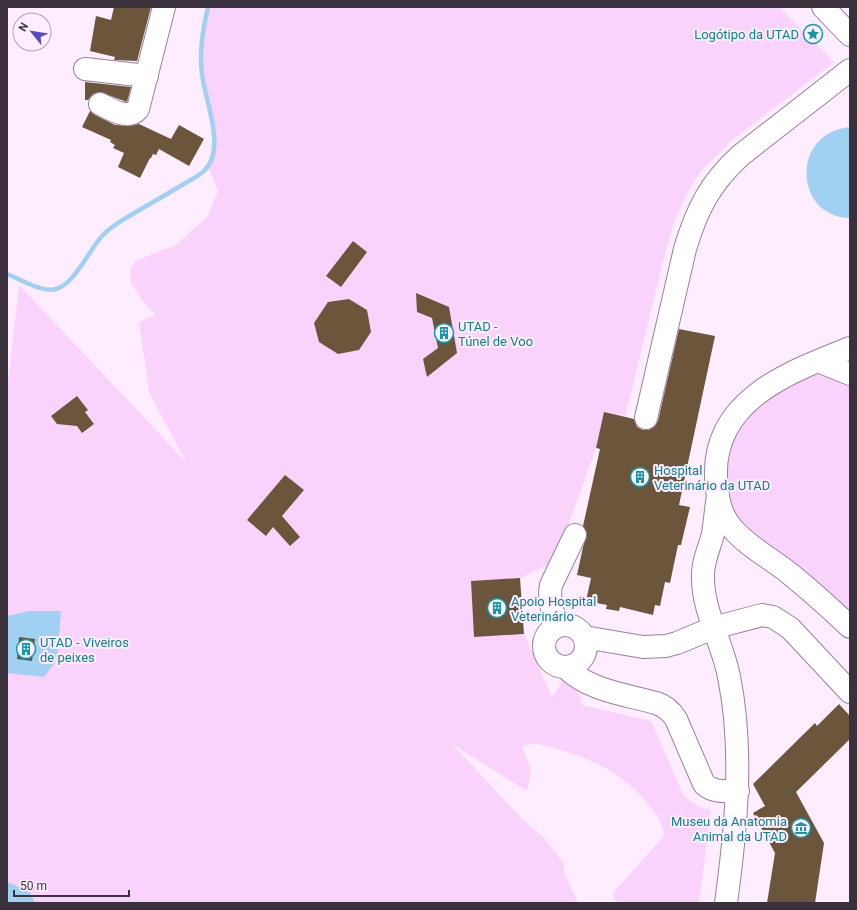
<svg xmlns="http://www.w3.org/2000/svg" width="857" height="910" viewBox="0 0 857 910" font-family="Roboto,sans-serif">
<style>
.green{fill:#fad3fd}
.water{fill:#a0d1f3}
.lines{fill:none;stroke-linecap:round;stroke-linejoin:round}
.stream{stroke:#a0d1f3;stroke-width:4.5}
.river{stroke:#a0d1f3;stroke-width:28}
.building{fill:#6b563b}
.minor-casing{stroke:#99819b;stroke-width:24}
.minor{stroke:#fff;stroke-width:22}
.labels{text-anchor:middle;stroke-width:4;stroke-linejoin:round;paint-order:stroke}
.culture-label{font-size:13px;fill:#0d838f;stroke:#feedff;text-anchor:start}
</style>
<rect width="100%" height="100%" fill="#feedff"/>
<path class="green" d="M 208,7 L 779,7 L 834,62 L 731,141 L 701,171 L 687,193 L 674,222 L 665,253 L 625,417 L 604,413 L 596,448 L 562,542 L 547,565 L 520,578 L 471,581 L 474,637 L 524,634 L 552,697 L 560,686 L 564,676 L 577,686 L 582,705 L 651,721 L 682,792 C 690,804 698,806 711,810 L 699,903 L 620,903 L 614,899 L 613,893 L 664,836 C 663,810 621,774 598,764 C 581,756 555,747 537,744 C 531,743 526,746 522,746 L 531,769 L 527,791 L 452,744 L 522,819 C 531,827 543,835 550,846 C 555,852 559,858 564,864 L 564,873 L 578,903 L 7,903 L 7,391 L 19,285 L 186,462 L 149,392 L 139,322 L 155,315 L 142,299 L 131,283 L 130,269 L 135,261 L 176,245 L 208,216 L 218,191 L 208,165 C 221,134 206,105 202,74 C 199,51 203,30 208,7 Z
M 819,369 L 850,382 L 850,614 L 739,523 L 726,500 L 726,451 L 752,405 Z"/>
<path class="water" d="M 850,127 L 850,218 C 795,218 789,133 850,127 Z
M 29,611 L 61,611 L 57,660 L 44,677 L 7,673 L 7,616 Z"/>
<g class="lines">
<path class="stream" d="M 7,274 C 20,279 42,293 56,289 C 75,284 90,248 103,235 C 112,225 125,219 136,212 C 155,201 174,190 194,178 C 197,176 201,174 204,171 C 227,149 205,101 202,74 C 199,51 203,29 208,7"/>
<path class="river" d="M 7,897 L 20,903"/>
</g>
<path class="building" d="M 114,7 L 151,7 L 137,61 L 114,60 L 115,57 L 90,51 L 96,16 L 111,20 Z
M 85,82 L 131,87 L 127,102 L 100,92 L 93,94 L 88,100 L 85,100 Z
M 90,111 L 95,115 L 115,125 L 129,126 L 139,124 L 171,139 L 179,125 L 204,139 L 189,166 L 159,149 L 156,155 L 153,154 L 151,158 L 150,158 L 140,178 L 118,167 L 124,153 L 113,148 L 115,145 L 110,142 L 111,140 L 82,127 Z
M 353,241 L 367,252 L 341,287 L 326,276 Z
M 416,293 L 449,307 L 457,353 L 427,377 L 423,359 L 438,348 L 432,318 L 417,312 Z
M 349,299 L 367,310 L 371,332 L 359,350 L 338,354 L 319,342 L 314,323 L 328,302 Z
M 679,329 L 715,336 L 679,505 L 690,507 L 681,545 L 678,545 L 670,583 L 665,582 L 660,606 L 655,605 L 653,615 L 620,607 L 619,611 L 606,609 L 607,605 L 586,601 L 591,578 L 577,575 L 583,547 L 587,534 L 583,526 L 600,449 L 596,448 L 604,412 L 634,419 L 637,427 L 643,430 L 649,430 L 655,426 L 658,421 Z
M 77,396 L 88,410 L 85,412 L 94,424 L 82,433 L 77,426 L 57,424 L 51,416 Z
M 285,475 L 304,490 L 282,516 L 300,537 L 290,546 L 273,527 L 266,536 L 247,520 Z
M 520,578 L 524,634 L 474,637 L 471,581 Z
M 19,637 L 35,639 L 32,661 L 17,659 Z
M 839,704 L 850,716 L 850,739 L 796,792 L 824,843 L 815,903 L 767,903 L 775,853 L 753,813 L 765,806 L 753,784 L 815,723 L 817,726 Z"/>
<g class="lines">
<defs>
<path id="minor" d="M 823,7 L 850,35
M 85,69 L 147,76
M 100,104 C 111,109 128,121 138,109 L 164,7
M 850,348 C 790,372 713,399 716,477 C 717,495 719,513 732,528 C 747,546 770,558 789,573 C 810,590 830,608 850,627
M 818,361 L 850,374
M 646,418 L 685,249 C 697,209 710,183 741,155 L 850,70
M 718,495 C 716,508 715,521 713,534 C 709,549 702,563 703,578 C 703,612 723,644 729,677 C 744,750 736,830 726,903
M544 646a21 21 0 1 1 42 0a21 21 0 1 1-42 0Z
M 557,626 C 553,612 548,599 551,585 L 575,535
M 584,637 L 643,647 L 666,646 L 677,643 L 713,628 L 762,615 L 773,617 L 790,628 L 850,692
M 565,667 C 590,691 623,694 656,703 C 665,706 671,711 676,719 L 704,784 C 714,793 725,791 738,791"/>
</defs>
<use href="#minor" class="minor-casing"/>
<use href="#minor" class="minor"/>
</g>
<defs>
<symbol id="sight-ring" viewBox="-11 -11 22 22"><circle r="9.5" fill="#feedff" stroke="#0f9aa8" stroke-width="1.5"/><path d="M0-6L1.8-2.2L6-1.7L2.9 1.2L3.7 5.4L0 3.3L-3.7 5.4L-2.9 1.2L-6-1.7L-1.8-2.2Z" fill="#0f9aa8"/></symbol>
<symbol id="building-ring" viewBox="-11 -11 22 22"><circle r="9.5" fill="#feedff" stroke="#0f9aa8" stroke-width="1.5"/><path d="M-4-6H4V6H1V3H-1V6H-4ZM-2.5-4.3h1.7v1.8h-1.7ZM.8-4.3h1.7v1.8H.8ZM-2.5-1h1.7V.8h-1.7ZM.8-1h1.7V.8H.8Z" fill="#0f9aa8"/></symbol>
<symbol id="museum-ring" viewBox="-11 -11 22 22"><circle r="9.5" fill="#feedff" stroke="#0f9aa8" stroke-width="1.5"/><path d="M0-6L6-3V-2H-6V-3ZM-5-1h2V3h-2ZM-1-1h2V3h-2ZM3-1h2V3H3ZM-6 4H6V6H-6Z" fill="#0f9aa8"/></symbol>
</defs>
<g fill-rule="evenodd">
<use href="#sight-ring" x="802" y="23" width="22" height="22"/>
<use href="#building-ring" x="433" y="322" width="22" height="22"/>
<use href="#building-ring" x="629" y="466" width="22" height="22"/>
<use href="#building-ring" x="486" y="597" width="22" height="22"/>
<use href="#building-ring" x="15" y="638" width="22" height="22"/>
<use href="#museum-ring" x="790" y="817" width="22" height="22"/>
</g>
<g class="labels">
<g class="culture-label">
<text x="799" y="39" text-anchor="end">Logótipo da UTAD</text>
<text x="458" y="331">UTAD -<tspan x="458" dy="15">Túnel de Voo</tspan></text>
<text x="654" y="475">Hospital<tspan x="654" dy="15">Veterinário da UTAD</tspan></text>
<text x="511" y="606">Apoio Hospital<tspan x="511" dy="15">Veterinário</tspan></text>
<text x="40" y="647">UTAD - Viveiros<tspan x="40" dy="15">de peixes</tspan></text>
<text x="787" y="826" text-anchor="end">Museu da Anatomia<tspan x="787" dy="15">Animal da UTAD</tspan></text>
</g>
</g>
<rect width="857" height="910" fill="none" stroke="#3b313c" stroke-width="16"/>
<g transform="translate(32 32) rotate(300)"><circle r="19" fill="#feedff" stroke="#b0a2b1"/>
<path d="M0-3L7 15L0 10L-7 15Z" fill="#564bc3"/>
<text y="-6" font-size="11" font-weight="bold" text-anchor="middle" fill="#3b313c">N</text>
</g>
<path d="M14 890v6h115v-6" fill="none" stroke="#3b313c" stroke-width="2"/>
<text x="20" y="890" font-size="12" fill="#3b313c" stroke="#feedff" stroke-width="3" paint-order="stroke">50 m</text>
</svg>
